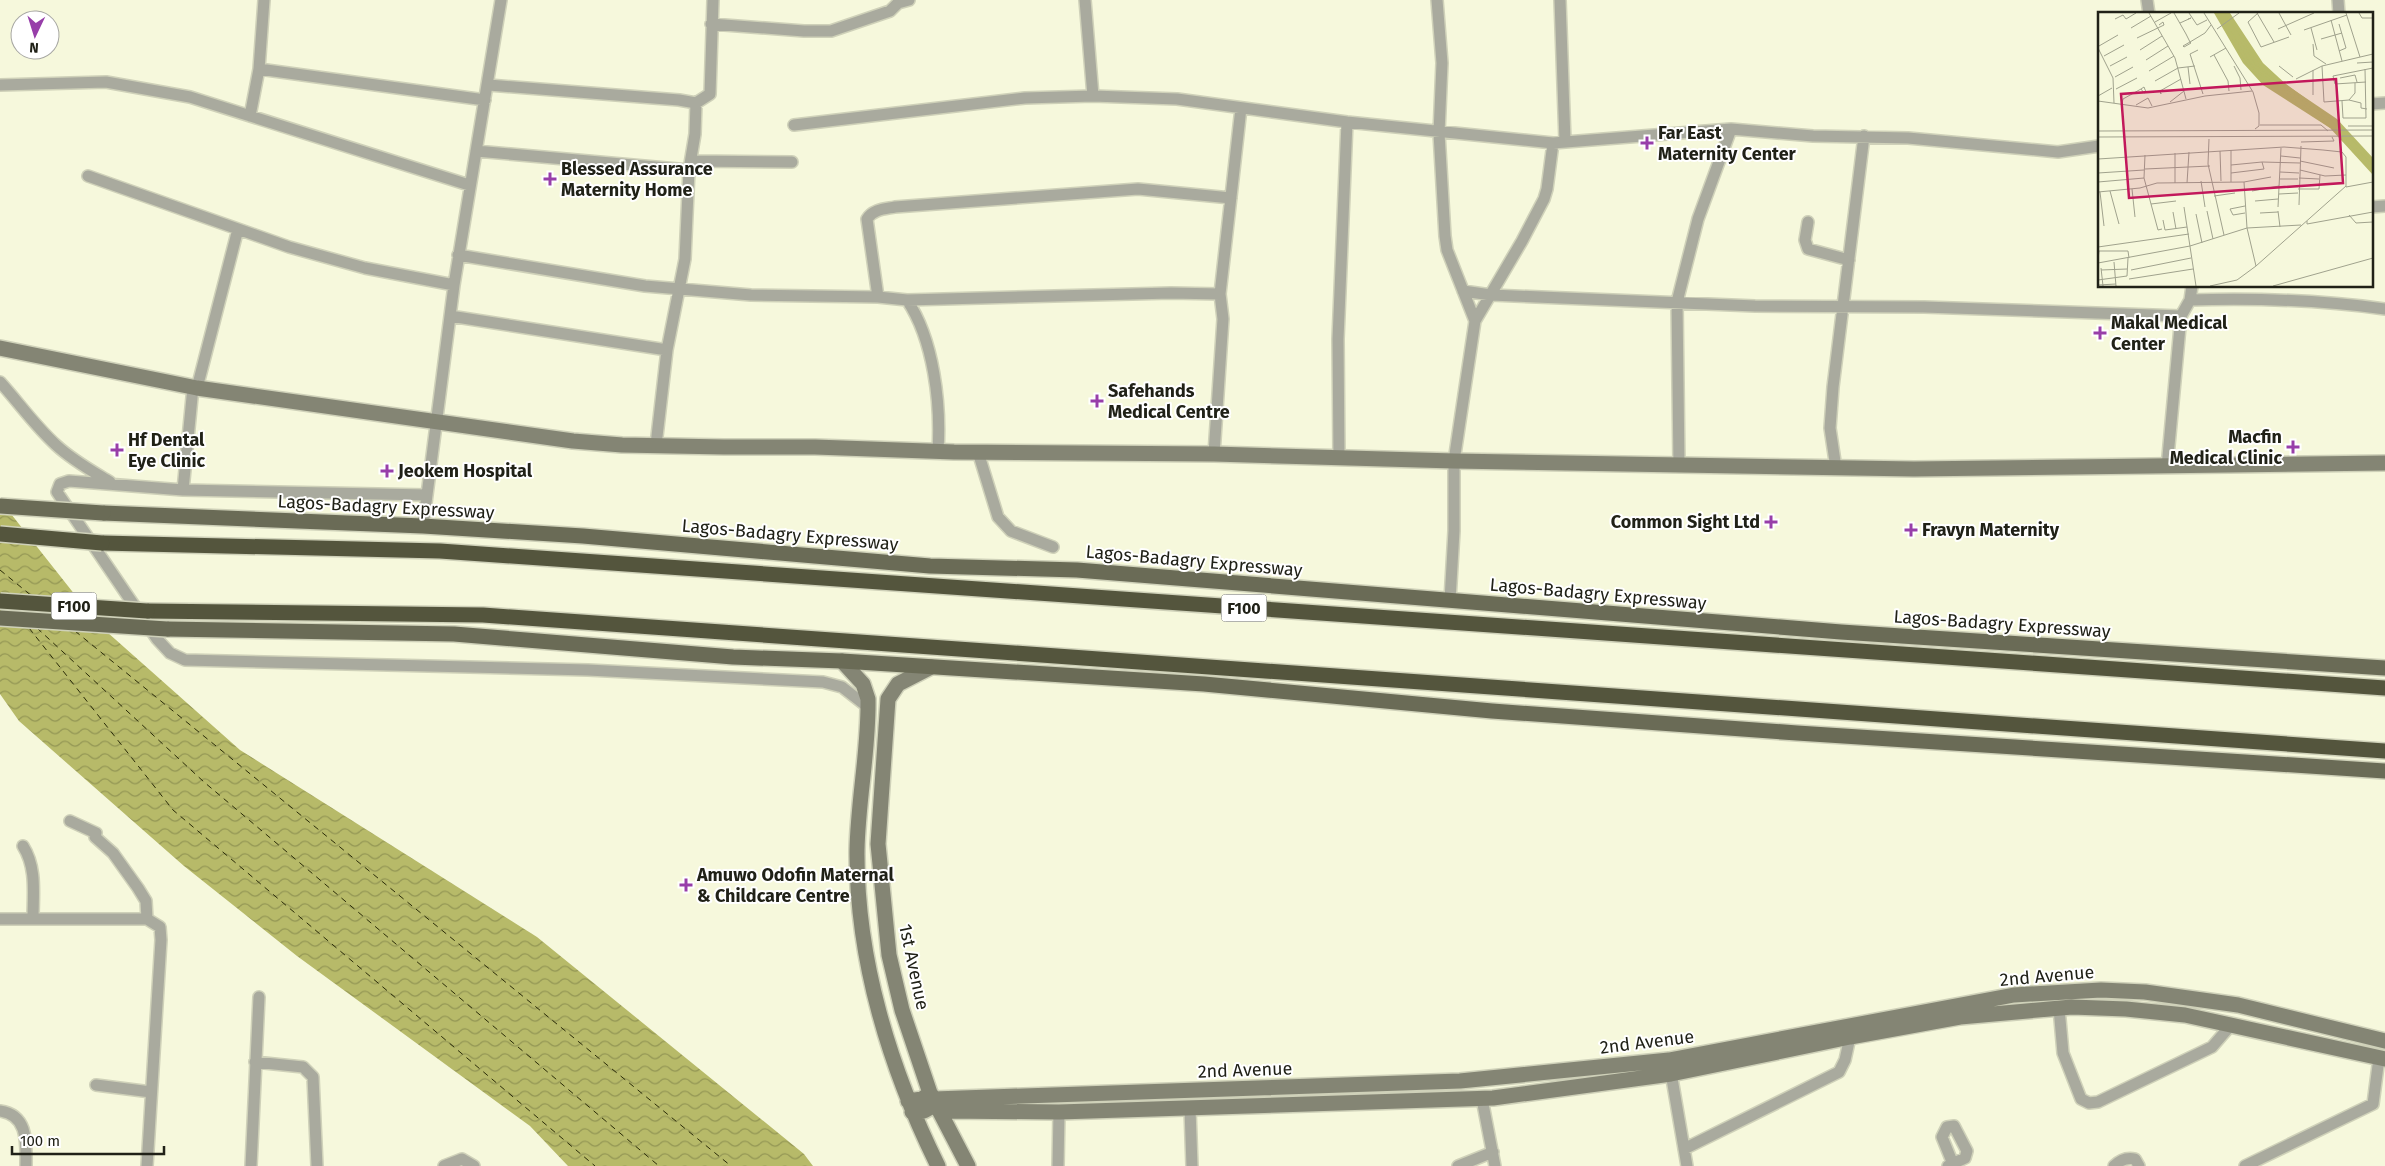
<svg xmlns="http://www.w3.org/2000/svg" width="2385" height="1166" viewBox="0 0 2385 1166" font-family="'Fira Sans',sans-serif">
<style>
.water{fill:url(#water-waves)}
.lines{fill:none;stroke-linecap:round;stroke-linejoin:round}
.ferry{stroke:#2a2b07;stroke-width:1;stroke-dasharray:6 5;stroke-linecap:butt}
.street-casing{stroke:#cfd1b9;stroke-width:14}
.secondary-casing{stroke:#cfd1b9;stroke-width:18}
.primary-casing{stroke:#cfd1b9;stroke-width:18}
.highway-casing{stroke:#cfd1b9;stroke-width:18}
.street{stroke:#a9aa9e;stroke-width:11}
.secondary{stroke:#848574;stroke-width:15}
.primary{stroke:#6a6b56;stroke-width:15}
.highway{stroke:#54553d;stroke-width:15}
.primary-bridge-casing{stroke:#cfd1b9;stroke-width:18;stroke-linecap:butt}
.highway-bridge-casing{stroke:#cfd1b9;stroke-width:18;stroke-linecap:butt}
.primary-bridge{stroke:#6a6b56;stroke-width:15}
.highway-bridge{stroke:#54553d;stroke-width:15}
.poi-dot{fill:#973ea9;stroke:#fff;stroke-width:2}
.labels{text-anchor:middle;stroke-width:4;stroke-linejoin:round;paint-order:stroke}
.shield{fill:#fff;stroke:#63645d;stroke-width:1}
.shield-label{font-size:16px;font-weight:bold;fill:#202117}
.poi-label{font-size:18px;font-weight:bold;fill:#202117;stroke:#fff;text-anchor:start}
.street-label{font-size:18px;fill:#202117;stroke:#fff}
.inset-river{fill:none;stroke:#b7ba69;stroke-width:2.5}
.inset-road{fill:none;stroke:#a0a28d;stroke-width:1}
.view{fill:#c2185b;fill-opacity:0.15;stroke:#c2185b;stroke-width:2.5}
.inset-edge{fill:none;stroke:#202117;stroke-width:2.5}
</style>
<defs>
<pattern id="water-waves" width="16" height="10" patternUnits="userSpaceOnUse" patternTransform="scale(1.25)"><rect width="16" height="10" fill="#b7ba69"/><path d="M0 5q4-4 8 0t8 0" fill="none" stroke="#949755"/></pattern>
</defs>
<rect width="100%" height="100%" fill="#f6f8dc"/>
<path class="water" d="M 0,500 L 98,624 L 240,750 L 537,937 L 804,1154 L 813,1166 L 568,1166 L 530,1126 L 297,956 L 184,866 L 19,721 L 0,694 Z"/>
<g class="lines">
<path class="ferry" d="M 0,570 L 33,597
M 29,628 L 173,810 L 595,1166
M 37,628 L 204,782 L 659,1166
M 75,631 L 731,1166"/>
<defs>
<path id="street" d="M 1085,0 L 1093,96
M 1437,0 L 1442,63 L 1439,133 L 1445,236 L 1447,250 L 1475,321 L 1454,461 L 1454,531 L 1450,600
M 1560,0 L 1565,141
M 2147,0 L 2149,14
M 2338,0 L 2339,14
M 711,24 L 804,31 L 831,31 L 890,11 L 898,3 L 909,0
M 259,69 L 485,100
M 0,85 L 106,82 L 190,97 L 469,185
M 489,85 L 679,100 L 696,103
M 2371,104 L 2385,103
M 250,116 L 259,69 L 264,0
M 794,125 L 1025,98 L 1093,96 L 1177,99 L 1347,122 L 1553,143 L 1731,129 L 1813,136 L 1908,138 L 2058,152 L 2099,146
M 476,151 L 689,170
M 691,161 L 792,162
M 88,176 L 289,247 L 365,268 L 454,285
M 2371,207 L 2385,206
M 1808,222 L 1805,240 L 1808,249 L 1849,260
M 458,255 L 645,286 L 751,295 L 878,297
M 1463,291 L 1491,295 L 1755,306 L 1924,307 L 2181,316
M 1220,294 L 1171,293 L 907,300 L 878,297 L 867,219 C 873,209 885,209 895,207 L 1138,189 L 1231,198
M 907,300 C 934,340 941,404 938,451
M 2190,300 C 2256,298 2320,300 2385,309
M 450,316 L 667,350
M 1475,321 L 1522,241 L 1544,199 L 1547,189 L 1553,143
M 0,382 C 19,403 35,426 56,445 C 72,460 92,471 110,482
M 197,388 L 238,229
M 656,445 L 667,350 L 685,259 L 689,170 L 695,134 L 696,103 L 710,94 L 713,0
M 978,452 L 998,517 L 1011,531 L 1053,547
M 1214,454 L 1223,319 L 1220,294 L 1241,108
M 1339,458 L 1338,339 L 1347,122
M 1679,466 L 1677,302 L 1698,219 L 1731,129
M 2167,467 L 2181,316 L 2190,300 L 2192,286
M 1836,468 L 1830,428 L 1833,387 L 1864,136
M 183,490 L 193,387
M 427,495 L 183,490 L 69,481 L 60,484 L 57,492 L 157,639 L 170,653 L 185,660 L 588,670 L 823,682 L 842,687 L 869,708
M 423,526 L 454,285 L 501,0
M 70,821 L 96,833 L 95,837 L 113,853 L 138,888 L 146,901 L 147,919
M 23,846 C 37,868 33,894 33,919
M 0,919 L 147,919 L 160,927 L 161,940 L 147,1166
M 2059,1008 L 2063,1053 L 2081,1099 L 2089,1103 L 2098,1102 L 2212,1047 L 2231,1025
M 255,1062 L 303,1067 L 313,1077 L 317,1166
M 1670,1067 L 1687,1166
M 96,1085 L 151,1092
M 1482,1099 L 1495,1166
M 1190,1109 L 1192,1166
M 0,1111 C 29,1115 26,1144 26,1166
M 1684,1149 L 1839,1072 L 1845,1060 L 1850,1037
M 251,1166 L 259,997
M 444,1166 L 462,1159 L 474,1166
M 1058,1166 L 1059,1112
M 1458,1166 L 1493,1152
M 1948,1166 L 1965,1158 L 1967,1151 L 1954,1126 L 1947,1127 L 1942,1137 L 1953,1164
M 2114,1166 C 2120,1160 2126,1157 2135,1159 L 2139,1166
M 2245,1166 L 2373,1104 L 2379,1058"/>
<path id="secondary" d="M 0,348 L 197,388 L 573,441 L 622,445 L 724,447 L 815,447 L 954,452 L 1214,454 L 1454,461 L 1914,469 L 2385,463
M 842,661 L 863,684 L 868,699 C 869,749 858,799 857,850 C 856,959 890,1069 938,1166
M 931,667 L 898,684 L 888,699 L 878,844 L 889,955 L 902,1010 L 930,1093 L 968,1166
M 908,1101 L 922,1099 L 930,1093 L 934,1099 L 1460,1081 L 1669,1060 L 2014,995 L 2101,990 L 2145,992 L 2238,1005 L 2385,1041
M 912,1112 L 924,1111 L 935,1105 L 946,1111 L 1059,1112 L 1493,1098 L 1671,1074 L 1850,1037 L 1960,1017 L 2072,1007 L 2126,1009 L 2185,1015 L 2385,1059"/>
<path id="primary" d="M 103,513 L 423,526 L 583,536 L 930,566 L 1077,570 L 1841,632 L 2385,668
M 167,629 L 454,634 L 733,657 L 842,661 L 1204,684 L 1492,711 L 1797,733 L 2385,771"/>
<path id="highway" d="M 102,543 L 440,551 L 2385,688
M 147,611 L 483,615 L 2385,751"/>
</defs>
<use href="#street" class="street-casing"/>
<use href="#secondary" class="secondary-casing"/>
<use href="#primary" class="primary-casing"/>
<use href="#highway" class="highway-casing"/>
<use href="#street" class="street"/>
<use href="#secondary" class="secondary"/>
<use href="#primary" class="primary"/>
<use href="#highway" class="highway"/>
<defs>
<path id="primary-bridge" d="M 0,506 L 103,513
M 0,618 L 167,629"/>
<path id="highway-bridge" d="M 0,534 L 102,543
M 0,601 L 147,611"/>
</defs>
<use href="#primary-bridge" class="primary-bridge-casing"/>
<use href="#highway-bridge" class="highway-bridge-casing"/>
<use href="#primary-bridge" class="primary-bridge"/>
<use href="#highway-bridge" class="highway-bridge"/>
</g>
<g class="poi-dot">
<path d="M1644.5 135.5h5v5h5v5h-5v5h-5v-5h-5v-5h5z"/>
<path d="M547.5 171.5h5v5h5v5h-5v5h-5v-5h-5v-5h5z"/>
<path d="M2097.5 325.5h5v5h5v5h-5v5h-5v-5h-5v-5h5z"/>
<path d="M1094.5 393.5h5v5h5v5h-5v5h-5v-5h-5v-5h5z"/>
<path d="M2290.5 439.5h5v5h5v5h-5v5h-5v-5h-5v-5h5z"/>
<path d="M114.5 442.5h5v5h5v5h-5v5h-5v-5h-5v-5h5z"/>
<path d="M384.5 463.5h5v5h5v5h-5v5h-5v-5h-5v-5h5z"/>
<path d="M1768.5 514.5h5v5h5v5h-5v5h-5v-5h-5v-5h5z"/>
<path d="M1908.5 522.5h5v5h5v5h-5v5h-5v-5h-5v-5h5z"/>
<path d="M683.5 877.5h5v5h5v5h-5v5h-5v-5h-5v-5h5z"/>
</g>
<g class="labels">
<g class="shield">
<rect x="51.5" y="592.5" width="45" height="27" rx="4"/>
<rect x="1221.5" y="594.5" width="45" height="27" rx="4"/>
</g>
<g class="shield-label">
<text x="74" y="612">F100</text>
<text x="1244" y="614">F100</text>
</g>
<g class="poi-label">
<text x="1658" y="139">Far East<tspan x="1658" dy="21">Maternity Center</tspan></text>
<text x="561" y="175">Blessed Assurance<tspan x="561" dy="21">Maternity Home</tspan></text>
<text x="2111" y="329">Makal Medical<tspan x="2111" dy="21">Center</tspan></text>
<text x="1108" y="397">Safehands<tspan x="1108" dy="21">Medical Centre</tspan></text>
<text x="2282" y="443" text-anchor="end">Macfin<tspan x="2282" dy="21">Medical Clinic</tspan></text>
<text x="128" y="446">Hf Dental<tspan x="128" dy="21">Eye Clinic</tspan></text>
<text x="398" y="477">Jeokem Hospital</text>
<text x="1760" y="528" text-anchor="end">Common Sight Ltd</text>
<text x="1922" y="536">Fravyn Maternity</text>
<text x="697" y="881">Amuwo Odofin Maternal<tspan x="697" dy="21">&amp; Childcare Centre</tspan></text>
</g>
<g class="street-label">
<text transform="translate(386 507) rotate(3)" y="6">Lagos-Badagry Expressway</text>
<text transform="translate(790 535) rotate(5)" y="6">Lagos-Badagry Expressway</text>
<text transform="translate(1194 561) rotate(5)" y="6">Lagos-Badagry Expressway</text>
<text transform="translate(1598 594) rotate(5)" y="6">Lagos-Badagry Expressway</text>
<text transform="translate(2002 624) rotate(4)" y="6">Lagos-Badagry Expressway</text>
<text transform="translate(914 967) rotate(78)" y="6">1st Avenue</text>
<text transform="translate(2047 976) rotate(-5)" y="6">2nd Avenue</text>
<text transform="translate(1647 1042) rotate(-7)" y="6">2nd Avenue</text>
<text transform="translate(1245 1070) rotate(-2)" y="6">2nd Avenue</text>
</g>
</g>
<g transform="translate(2098 12)">
<rect width="275" height="275" fill="#f6f8dc"/>
<path d="M 116,1 L 132,1 L 165,51 L 190,74 L 239,107 L 275,146 L 275,163 L 232,116 L 165,73 L 145,51 Z" fill="#b7ba69"/>
<path class="inset-river" d="M 131,10 L 160,53 L 224,100 L 239,116M 130,12 L 157,55 L 237,115M 128,14 L 155,59 L 233,115M 249,127 L 275,159M 251,127 L 275,151"/>
<path class="inset-road" d="M 51,1 L 77,46 L 88,87M 76,1 L 88,22 L 92,30 L 93,31 L 86,35 L 85,34 L 92,30 L 107,21 L 113,13M 91,1 L 99,13 L 109,8M 106,1 L 155,80 L 161,101 L 161,114 L 157,117M 159,1 L 176,30M 160,1 L 150,10 L 163,35 L 191,25M 181,1 L 193,23M 248,1 L 262,45M 261,1 L 264,6 L 275,6M 17,7 L 25,3 L 28,7 L 38,1M 233,8 L 244,49M 57,10 L 73,1M 82,11 L 93,6 L 90,7M 33,16 L 53,4M 213,16 L 219,38M 119,17 L 141,1M 180,17 L 216,1M 206,18 L 249,3M 39,26 L 66,13 L 65,10 L 61,13M 223,27 L 244,21M 215,32 L 216,44 L 228,52M 1,34 L 20,23M 0,36 L 15,66 L 16,91M 42,38 L 64,24M 100,38 L 92,42 L 105,82M 241,39 L 248,36 L 241,12M 116,43 L 130,69 L 131,79M 6,44 L 26,33M 112,45 L 128,36M 48,48 L 70,34M 259,51 L 275,50M 12,54 L 29,45M 136,54 L 142,66 L 143,78M 181,54 L 195,65M 224,54 L 226,90 L 251,88 L 257,81 L 257,71M 90,55 L 92,72M 215,58 L 215,83M 51,59 L 76,44M 17,65 L 35,55M 242,66 L 257,63 L 259,70M 198,67 L 224,54 L 275,42M 57,69 L 80,56 L 97,54M 268,70 L 237,72 L 235,64 L 275,56M 46,75 L 48,80 L 46,81 L 43,77 ZM 18,77 L 39,66M 62,79 L 63,82 L 62,79 L 83,67M 0,84 L 14,76M 251,88 L 263,91 L 263,96 L 269,97M 0,89 L 50,96 L 107,84 L 154,79M 244,89 L 245,106 L 268,106 L 267,57M 72,90 L 86,79M 24,91 L 25,87 L 43,77M 38,93 L 50,86 L 54,94M 162,113 L 223,113 L 230,119M 250,114 L 275,114M 0,119 L 275,118M 0,125 L 275,124M 111,127 L 110,152 L 126,223M 203,130 L 236,129 L 234,125M 122,139 L 123,169M 47,143 L 46,166 L 60,218 L 64,217M 183,144 L 202,146M 0,147 L 186,135 L 225,138 L 244,140 L 248,145 L 248,175 L 275,170M 202,149 L 236,156M 164,150 L 202,151M 47,157 L 112,154M 202,158 L 227,164 L 248,163M 182,160 L 201,161M 0,161 L 46,158M 133,161 L 166,157 L 164,150 L 133,153M 201,166 L 221,167M 182,167 L 200,167M 103,169 L 107,195M 0,170 L 46,166M 133,170 L 133,138M 146,170 L 149,216 L 158,254M 77,171 L 77,141M 89,171 L 91,140M 34,177 L 37,205M 200,177 L 221,177 L 222,163M 12,179 L 21,212M 154,179 L 181,174M 0,180 L 42,176 L 59,171 L 146,170 L 173,165M 2,180 L 6,214M 181,182 L 200,181M 116,184 L 137,181M 157,189 L 180,187M 53,192 L 78,189M 201,193 L 203,134M 147,194 L 132,197 L 135,203 L 147,201M 86,195 L 98,274M 180,195 L 183,136M 109,199 L 115,227M 180,199 L 182,215M 75,200 L 78,217M 162,201 L 180,200M 98,202 L 104,231M 251,203 L 258,211 L 275,210M 65,208 L 67,218 L 89,215M 209,209 L 209,212 L 275,200M 0,235 L 91,222M 0,247 L 1,239 L 30,239 L 31,246M 16,250 L 18,274M 0,251 L 92,234 L 149,216 L 203,213M 3,256 L 5,274M 3,258 L 29,257M 33,258 L 93,246M 31,267 L 95,257M 0,268 L 29,264 L 30,246M 0,273 L 18,272M 112,274 L 139,268 L 158,254 L 248,174M 175,274 L 275,246"/>
<path class="view" d="M 238,67 L 245,171 L 31,186 L 23,82 Z"/>
<rect width="275" height="275" class="inset-edge"/>
</g>
<g transform="translate(35 35) rotate(184)"><circle r="24" fill="#ffffff" stroke="#a6a6a2"/>
<path d="M0-4L9 19L0 12L-9 19Z" fill="#973ea9"/>
<text y="-8" font-size="14" font-weight="bold" text-anchor="middle" fill="#202117">N</text>
</g>
<path d="M12 1146v8h152v-8" fill="none" stroke="#202117" stroke-width="2.5"/>
<text x="20" y="1146" font-size="15" fill="#202117" stroke="#ffffff" stroke-width="4" paint-order="stroke">100 m</text>
</svg>
